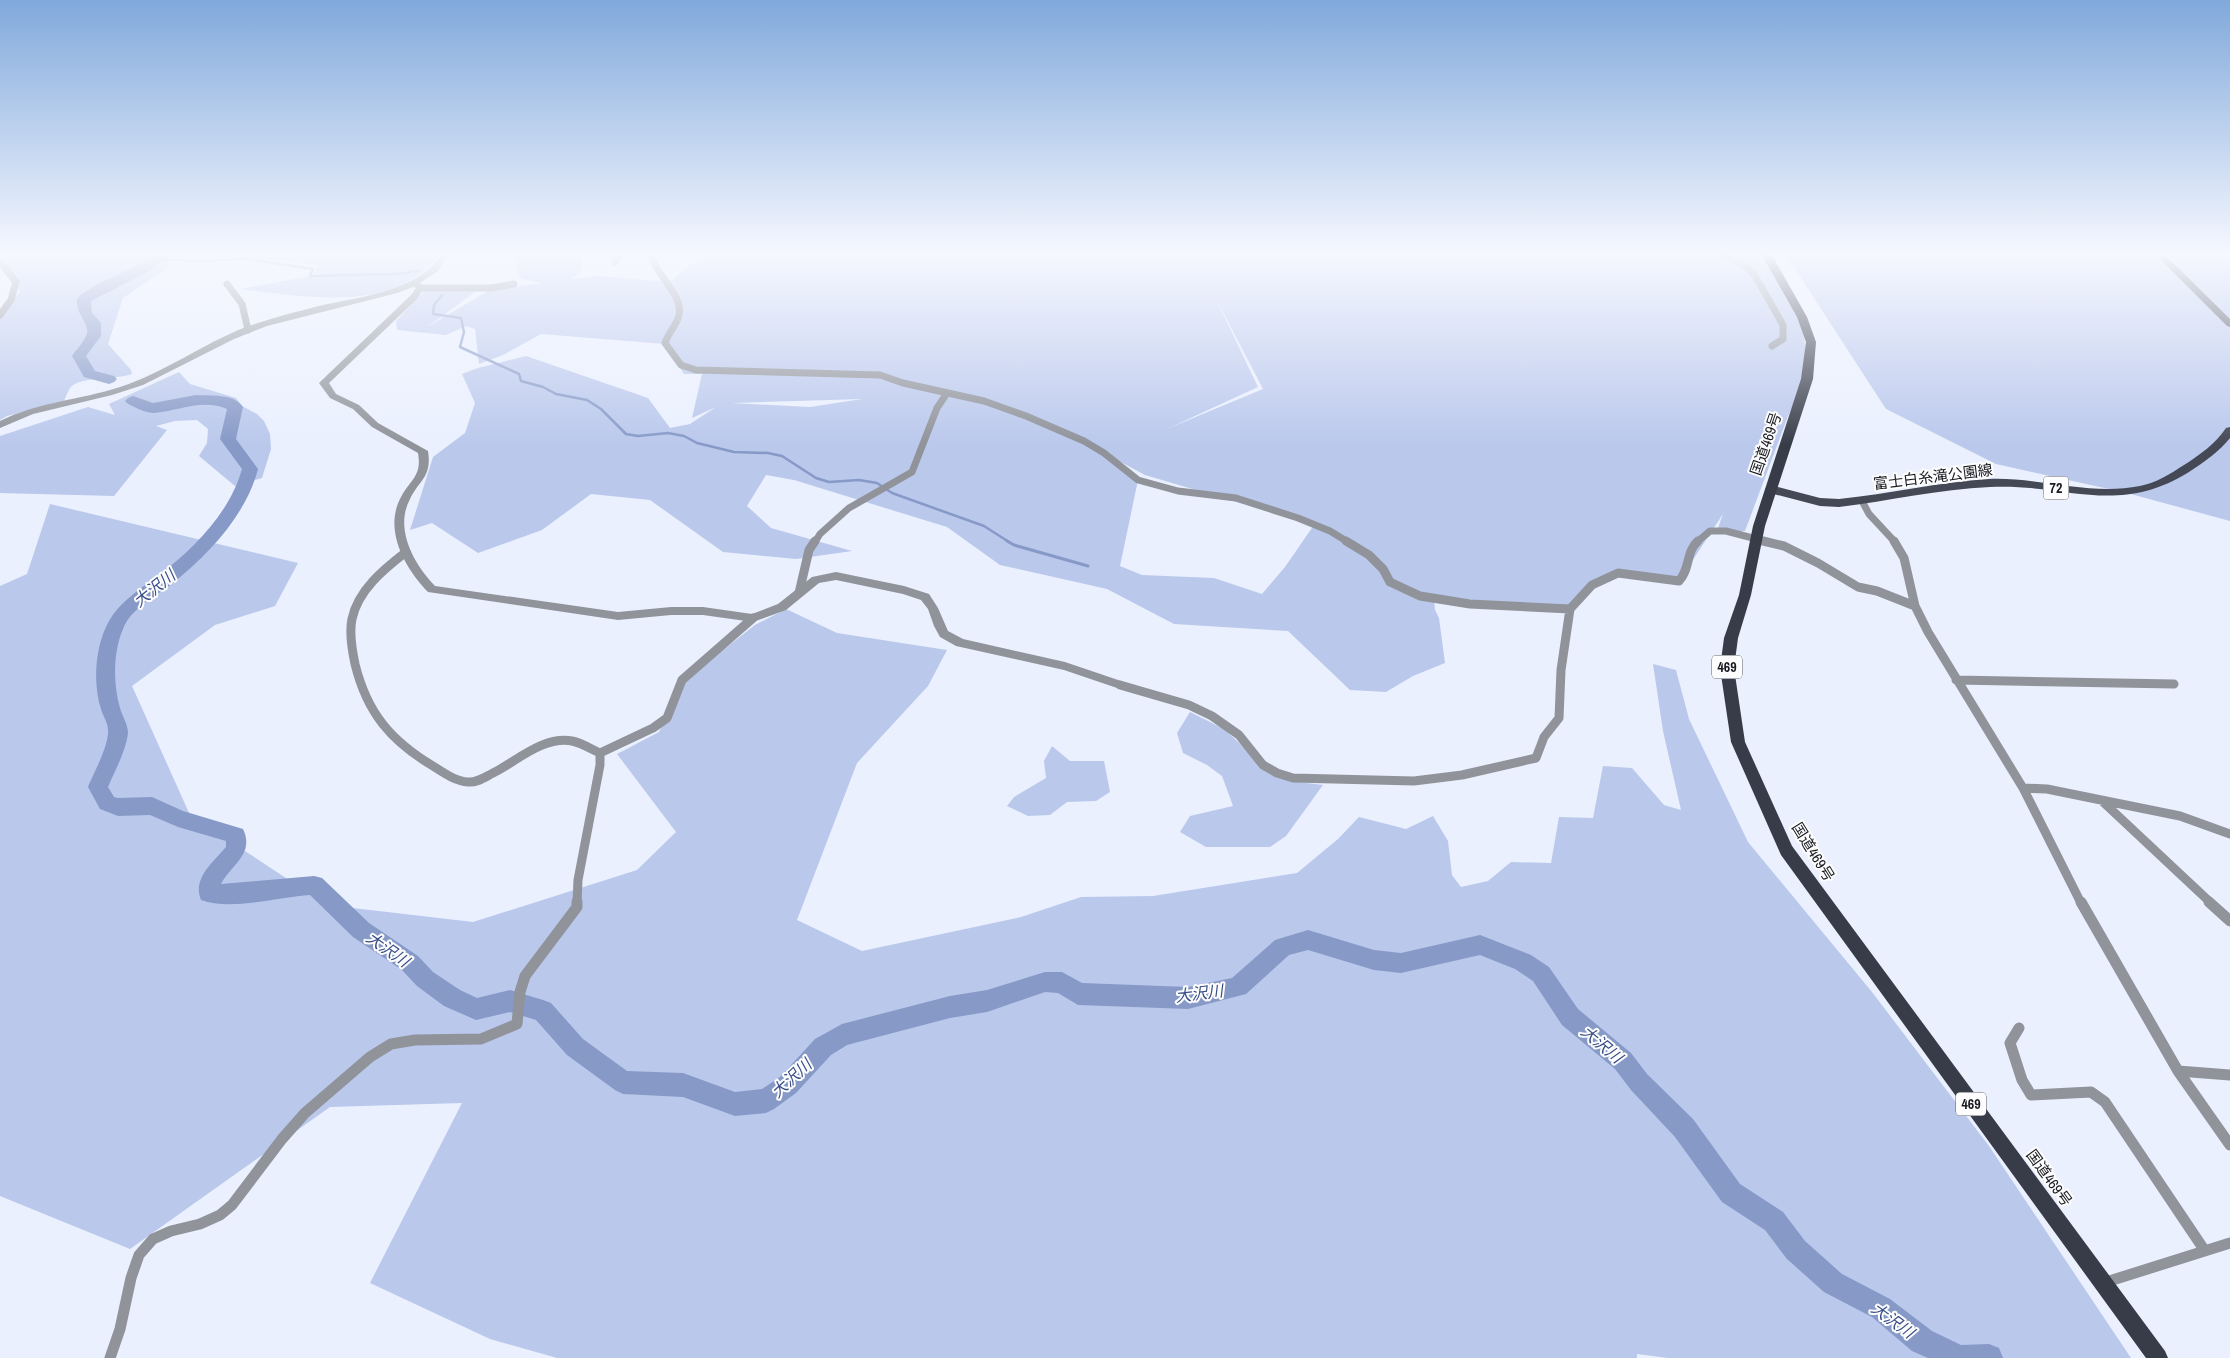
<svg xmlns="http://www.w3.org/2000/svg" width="2230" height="1358" viewBox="0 0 2230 1358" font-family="'Archivo Narrow','Noto Sans JP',sans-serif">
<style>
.green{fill:#bac8ec;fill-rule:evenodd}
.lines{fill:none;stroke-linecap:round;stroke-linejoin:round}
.stream-far1{stroke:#8699c7;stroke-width:2.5}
.stream{stroke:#8699c7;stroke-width:3}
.river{fill:#8699c7;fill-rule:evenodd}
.minor-far2{stroke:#90939a;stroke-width:7}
.minor-far1{stroke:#90939a;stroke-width:9}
.minor{stroke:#90939a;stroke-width:11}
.tertiary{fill:#90939a;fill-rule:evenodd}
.primary{fill:#444955;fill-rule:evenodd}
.trunk{fill:#373c48;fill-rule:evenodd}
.labels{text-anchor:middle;stroke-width:4;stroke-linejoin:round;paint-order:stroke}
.shield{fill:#fdfdfd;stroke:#5d5e62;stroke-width:1}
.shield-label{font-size:14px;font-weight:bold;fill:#181a20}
.street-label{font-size:15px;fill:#181a20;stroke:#fdfdfd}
.water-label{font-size:16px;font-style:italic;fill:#394e89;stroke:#fdfdfd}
</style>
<rect width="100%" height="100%" fill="#eaf0fe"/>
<path class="green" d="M 0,255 L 171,255 L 166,269 L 123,298 L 108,344 L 131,370 L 132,374 C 116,380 81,376 71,387 C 68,390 66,397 64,401 L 7,416 L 0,420 L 0,311 L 20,292 L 5,261 L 0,259 Z
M 225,255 L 438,255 C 397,315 301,296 240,289 L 328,273 L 315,273 L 319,265 Z
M 516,255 L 584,255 L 580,273 L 571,279 L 599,276 L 669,282 L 704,255 L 1767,255 L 1802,320 L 1808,371 L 1788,416 L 1745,531 L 1717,531 L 1723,514 L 1679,581 L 1624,574 L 1592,585 L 1569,613 L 1400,590 L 1434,600 L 1435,610 L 1439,618 L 1445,663 L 1413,676 L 1386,692 L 1350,690 L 1288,631 L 1174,624 L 1107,589 L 1000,565 L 947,527 L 794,480 L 766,475 L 747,506 L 771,528 L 852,551 L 796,559 L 723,552 L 650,500 L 591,494 L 542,530 L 478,553 L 432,523 L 410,530 L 433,457 L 465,433 L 475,403 L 462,374 L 478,368 L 526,356 L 648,398 L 670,428 L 690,424 L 716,407 L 692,418 L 702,374 L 684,374 L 665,344 L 541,334 L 503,355 L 479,364 L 475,329 L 466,326 L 446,335 L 397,330 L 396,321 L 425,290 L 478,290 L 427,327 L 488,291 L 541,283 L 519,278 ZM 1213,293 L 1263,389 L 1169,428 L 1258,387 ZM 862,399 L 810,407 L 732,403 ZM 1104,453 L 1145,475 L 1314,525 L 1285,567 L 1262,594 L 1214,578 L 1142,575 L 1120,566 L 1138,480 Z
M 1786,255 L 2230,255 L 2230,521 L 2127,493 L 1996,464 L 1886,409 Z
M 179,372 L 190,384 L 236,398 L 242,406 L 257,414 L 264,421 L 270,434 L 271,449 L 262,478 L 235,486 L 199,456 L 207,443 L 208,429 L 197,420 L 175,421 L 156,426 L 167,430 L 114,496 L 0,493 L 0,436 L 88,407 L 115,415 L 109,404 Z
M 50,504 L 298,563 L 275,606 L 215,625 L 132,686 L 190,815 L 327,905 L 473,922 L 637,870 L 676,832 L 617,754 L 659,732 L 681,683 L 755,625 L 786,609 L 837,633 L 947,650 L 928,686 L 857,763 L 797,920 L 862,951 L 1021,917 L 1081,897 L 1153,896 L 1297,873 L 1338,839 L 1359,817 L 1406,829 L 1433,816 L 1448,841 L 1452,875 L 1461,887 L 1488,881 L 1511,862 L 1551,863 L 1559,817 L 1593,818 L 1603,766 L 1632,768 L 1664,805 L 1681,810 L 1663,731 L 1653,664 L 1676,670 L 1689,719 L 1748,842 L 1872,992 L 1989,1146 L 2131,1358 L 1668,1358 L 1637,1354 L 1637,1358 L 557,1358 L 490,1339 L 370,1283 L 462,1103 L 330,1107 L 130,1249 L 0,1196 L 0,586 L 27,574 Z
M 1190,712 L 1224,729 L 1263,765 L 1290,781 L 1323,785 L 1286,836 L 1270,847 L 1206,847 L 1180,832 L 1190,816 L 1233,806 L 1222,776 L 1207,765 L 1183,753 L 1177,733 Z
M 1052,746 L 1070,761 L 1104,761 L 1110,792 L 1096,801 L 1067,802 L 1050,815 L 1028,816 L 1007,806 L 1014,797 L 1046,778 L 1044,761 Z"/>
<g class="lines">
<path class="stream-far1" d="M 159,259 L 196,261 L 245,259 L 313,269 L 310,276 L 396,274 L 419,271
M 442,295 L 434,305 L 433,314 L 461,318 L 464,332 L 460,347 L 519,374 L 521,381 L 543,387 L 556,394 L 587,400 L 601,409 L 626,434 L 638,436 L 668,433 L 684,436 L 697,443 L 734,452 L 768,453 L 782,456 L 816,478 L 829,482 L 859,480 L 877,483 L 892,493 L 984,526 L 1009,542"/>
<path class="stream" d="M 1007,541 L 1014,545 L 1088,566"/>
<path class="river" d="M 155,255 L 171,255 L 150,271 L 91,301 L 92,313 L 101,323 L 101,336 L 86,356 L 95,371 L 114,376 L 117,379 L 114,382 L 109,384 L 84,377 L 72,356 C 76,350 83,343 86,336 C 92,324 75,315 77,299 C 87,285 137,269 155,255 Z
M 196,395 C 210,396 234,393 243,407 L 236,439 L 258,469 C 246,515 209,554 173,583 C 156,596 131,608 123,629 C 113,652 113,684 120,708 C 122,716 128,724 128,733 C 126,751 115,770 108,787 L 114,797 L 118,798 L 152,797 L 183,811 L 243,829 C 255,854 231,865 221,884 L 314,876 L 322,878 L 369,923 L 418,956 L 433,972 L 460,990 L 477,998 L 510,990 L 543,1000 L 551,1003 L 583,1039 L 627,1071 L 683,1073 L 735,1092 L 762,1089 L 780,1077 L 815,1039 L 842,1024 L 950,996 L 987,990 L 1045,972 L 1062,972 L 1082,983 L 1188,987 L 1232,978 L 1275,940 L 1308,930 L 1374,950 L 1401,953 L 1480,935 L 1531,955 L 1549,967 L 1578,1009 L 1631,1053 L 1647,1074 L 1693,1119 L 1740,1184 L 1783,1212 L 1805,1241 L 1842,1274 L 1890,1299 L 1932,1331 L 1961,1345 L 1989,1344 L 1999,1348 L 2003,1358 L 1928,1358 L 1912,1351 L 1872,1317 L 1824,1292 L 1787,1259 L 1765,1230 L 1722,1202 L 1675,1137 L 1631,1090 L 1615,1069 L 1562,1025 L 1533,981 L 1515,969 L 1480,955 L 1401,973 L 1374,970 L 1308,950 L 1289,955 L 1246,994 L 1188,1009 L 1078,1005 L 1058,993 L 1045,992 L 987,1012 L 950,1018 L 847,1045 L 831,1055 L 796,1093 L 774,1109 L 766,1113 L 735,1116 L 683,1097 L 623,1094 L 615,1090 L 567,1055 L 536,1020 L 510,1012 L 476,1020 L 444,1006 L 417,986 L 402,970 L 353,937 L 310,895 C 278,897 231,911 201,900 C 192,879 213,862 226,847 L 226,841 L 178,827 L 150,815 L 118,816 L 100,809 L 88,787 C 94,772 109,746 108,730 C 108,723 103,716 101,709 C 93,685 95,650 106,627 C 117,603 139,590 159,575 C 194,549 230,512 242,469 L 220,439 L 227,409 C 203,398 178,411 154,413 C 145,413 135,407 128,404 L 125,401 L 128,398 L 133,396 L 153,403 Z"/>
<path class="minor-far2" d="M 651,255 C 655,274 684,296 679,315 C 677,325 668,333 665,343 L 681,365 L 696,370 L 880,375 L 903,383 L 984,401 L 1026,416 L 1084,441 L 1104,453 L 1138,480 L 1178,491 L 1236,498 L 1298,518 L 1330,531 L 1348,542
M 1724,255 L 1745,266 L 1754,274 L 1783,325 L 1783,339 L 1772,346
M 0,262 L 16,282 L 11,300 L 0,315
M 615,262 L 618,255
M 227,284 L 242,304 L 248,330
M 420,288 L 491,288 L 514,284
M 1862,501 L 1869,514 L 1895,542
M 815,542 L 820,534 L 849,508 L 912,472 L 937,408 L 947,393
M 1697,542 L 1710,531 L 1726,531 L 1768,542"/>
<path class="minor-far1" d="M 1346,541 L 1369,555 L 1383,569 L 1390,582 L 1420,596 L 1470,604 L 1570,609
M 1763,541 L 1784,546 L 1818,563 L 1858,587 L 1877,591 L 1915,606
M 1894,541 L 1904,558 L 1915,606 L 1928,632 L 2023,788 L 2081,903
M 406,552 C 384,569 358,590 352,619 C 349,633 352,650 355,664 C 367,713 391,741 433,766 C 444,773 455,781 468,782 C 477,783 485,777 493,773 C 517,761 543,736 572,741 C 582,743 591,749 600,753 L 600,765 L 578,880 L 577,903
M 799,593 L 809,550 L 815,541
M 1956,680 L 2174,684
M 1120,685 L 1189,705 L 1212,716 L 1239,735 L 1263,765 L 1277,773 L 1293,778 L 1414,781 L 1462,775 L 1536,758 L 1544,737 L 1559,718 L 1561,670 L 1570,609 L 1592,585 L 1618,573 L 1679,581 C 1690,570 1686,551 1698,541
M 600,753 L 653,728 L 667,718 L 682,680 L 753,618
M 2023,788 L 2047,789 L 2180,816 L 2230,834
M 2101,800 L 2211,903"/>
<path class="minor" d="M 2081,902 L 2178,1071 L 2230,1145
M 2209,902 L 2230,921
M 2019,1028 L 2010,1043 L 2022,1080 L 2031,1095 L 2091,1092 L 2105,1102 L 2205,1251
M 2178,1071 L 2230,1075
M 2103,1283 L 2230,1243
M 110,1358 L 120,1329 L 131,1278 L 139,1255 L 153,1239 L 171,1231 L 200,1224 L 220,1215 L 232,1205 L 282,1139 L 305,1113 L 370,1057 L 391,1044 L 415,1040 L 481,1039 L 517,1024 L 520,992 L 525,976 L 577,907 L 577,902"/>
<path class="tertiary" d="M 441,255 L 449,255 L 438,271 L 420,283 L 424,288 L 417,299 L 329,383 L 336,394 L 359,405 L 378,423 L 428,451 C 432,477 420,479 410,499 C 394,529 414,564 435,586 L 618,612 L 671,607 L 703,607 L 752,614 L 778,604 L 812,577 L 836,572 L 904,586 L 929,594 L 938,608 L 948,631 L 963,639 L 1065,662 L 1124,682 L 1126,685 L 1124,688 L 1120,689 L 1064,670 L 956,646 L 940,637 L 934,626 L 928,609 L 921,600 L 903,594 L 836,580 L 819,583 L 786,610 L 753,622 L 703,615 L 671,615 L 618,620 L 428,592 C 405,568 383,530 401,497 C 411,479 422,476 418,453 L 372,427 L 353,409 L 330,398 L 319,383 L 411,295 L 416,288 L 413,287 L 397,293 L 267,326 L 234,339 L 143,385 L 112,395 L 33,414 L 0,428 L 0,421 C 38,402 80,400 120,387 C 164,373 202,344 246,327 C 270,319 294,312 319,306 C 357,297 418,292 441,255 Z"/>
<path class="primary" d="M 2156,255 L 2165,255 L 2230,319 L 2230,327 L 2227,326 Z
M 2230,427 L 2230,438 C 2219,452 2204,462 2189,472 C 2117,517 2065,483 1990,487 C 1939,489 1889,501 1839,507 L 1820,506 L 1766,492 L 1765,489 L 1770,485 L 1820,498 L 1839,499 C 1889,494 1939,482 1989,479 C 2039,477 2090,496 2140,486 C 2156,483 2170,474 2184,465 C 2200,455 2216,443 2226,428 Z"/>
<path class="trunk" d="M 1762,255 L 1772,255 L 1807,317 L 1816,342 L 1813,379 L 1765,526 L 1751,595 L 1738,638 L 1734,668 L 1745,742 L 1792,846 L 2165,1351 L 2168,1358 L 2146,1358 L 1781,855 L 1731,742 L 1720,668 L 1724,638 L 1739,595 L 1753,526 L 1801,379 L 1806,342 L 1797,317 Z"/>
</g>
<linearGradient id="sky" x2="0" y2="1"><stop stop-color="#81a9db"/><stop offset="0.57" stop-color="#f6f8ff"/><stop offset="1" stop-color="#f6f8ff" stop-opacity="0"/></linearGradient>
<rect width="2230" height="445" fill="url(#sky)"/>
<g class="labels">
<g class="shield">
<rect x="2043.5" y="476.5" width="25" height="23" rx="4"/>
<rect x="1712" y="655.5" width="30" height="23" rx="4"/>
<rect x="1956" y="1092.5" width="30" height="23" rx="4"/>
</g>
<g class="shield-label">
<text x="2056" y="493">72</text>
<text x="1727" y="672">469</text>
<text x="1971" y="1109">469</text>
</g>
<g class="street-label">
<text transform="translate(1766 444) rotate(-71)" y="5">国道469号</text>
<text transform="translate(1933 477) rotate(-7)" y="5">富士白糸滝公園線</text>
<text transform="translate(1813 852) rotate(58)" y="5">国道469号</text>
<text transform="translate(2049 1178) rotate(54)" y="5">国道469号</text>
</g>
<g class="water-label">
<text transform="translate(154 588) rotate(-39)" y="6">大沢川</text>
<text transform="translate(388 949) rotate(35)" y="6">大沢川</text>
<text transform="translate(1199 993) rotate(-7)" y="6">大沢川</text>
<text transform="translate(1602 1044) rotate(40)" y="6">大沢川</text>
<text transform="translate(791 1078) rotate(-43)" y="6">大沢川</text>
<text transform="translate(1893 1320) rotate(36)" y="6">大沢川</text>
</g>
</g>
</svg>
